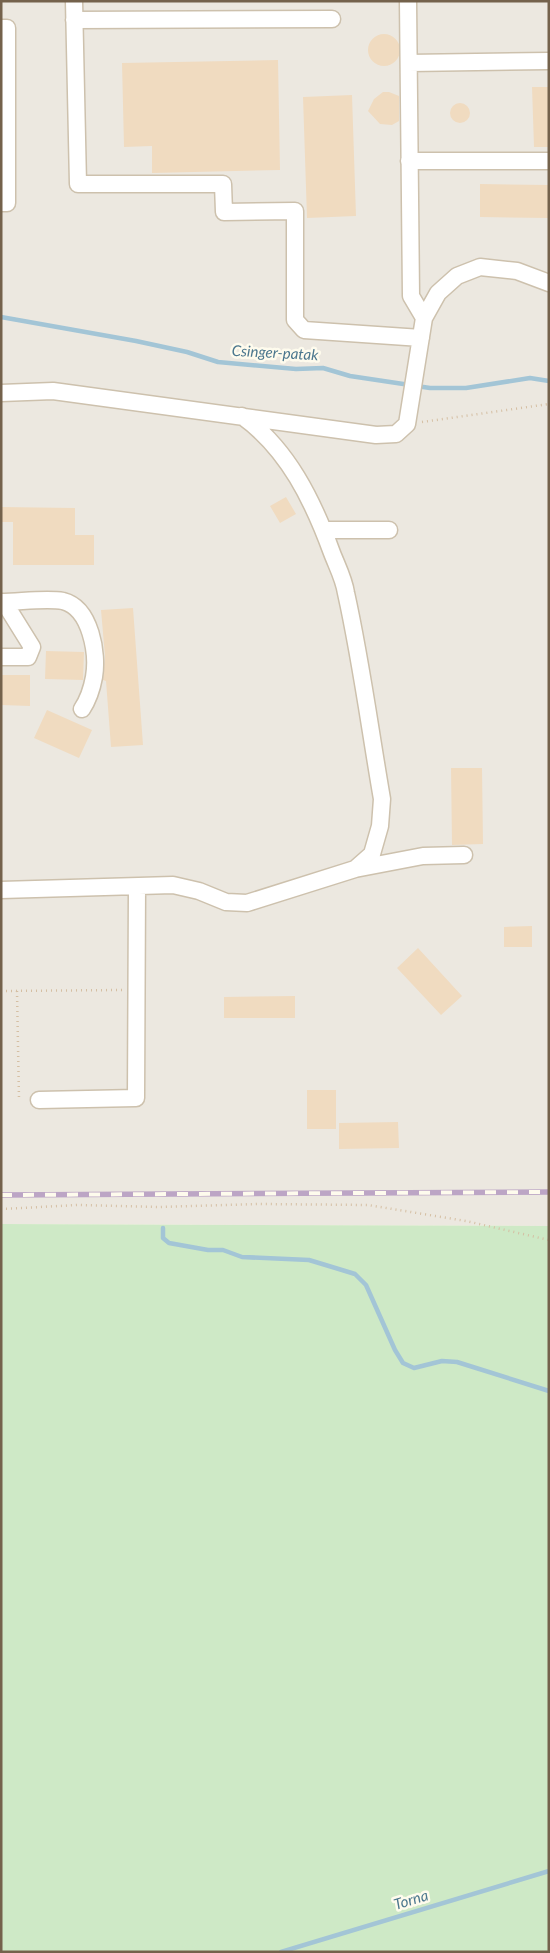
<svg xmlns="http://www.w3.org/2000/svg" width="550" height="1953" viewBox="0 0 550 1953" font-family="Lato,sans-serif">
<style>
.industrial{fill:#ece8e0}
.green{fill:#cee9c6}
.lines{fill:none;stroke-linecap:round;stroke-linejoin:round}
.stream{stroke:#a3c5d6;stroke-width:4.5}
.building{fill:#f0dbc0}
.minor-casing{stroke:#cdc1ad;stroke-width:19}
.path{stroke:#d5bfa3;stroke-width:2.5;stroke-dasharray:1 4;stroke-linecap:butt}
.minor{stroke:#fff;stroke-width:16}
.rail-casing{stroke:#bca5c5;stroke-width:5.5}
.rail{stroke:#fefbed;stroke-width:4;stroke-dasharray:11;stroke-linecap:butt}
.labels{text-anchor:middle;stroke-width:5;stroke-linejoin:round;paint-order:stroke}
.water-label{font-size:15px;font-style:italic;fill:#4a768d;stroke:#fefbed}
</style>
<rect width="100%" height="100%" fill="#fbf7e7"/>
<path class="industrial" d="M 1,1 L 549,1 L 549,1226 L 1,1224 Z"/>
<path class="green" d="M 1,1224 L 549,1226 L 549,1952 L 1,1952 Z"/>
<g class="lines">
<path class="stream" d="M 1,317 L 136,341 L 187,352 L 218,362 L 296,369 L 323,368 L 350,376 L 430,388 L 466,388 L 530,378 L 549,381
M 163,1228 L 163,1238 L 169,1243 L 208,1250 L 223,1250 L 242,1257 L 309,1260 L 355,1274 L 366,1285 L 395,1350 L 403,1363 L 414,1368 L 442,1361 L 457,1362 L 549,1391
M 281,1952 L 549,1871"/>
</g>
<path class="building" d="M368 50a16 16 0 1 1 32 0a16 16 0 1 1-32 0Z
M 278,60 L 280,170 L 152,173 L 152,146 L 124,147 L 122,63 Z
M 532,87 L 549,87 L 549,147 L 534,147 Z
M 383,92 L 389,92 L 399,96 L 399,121 L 392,125 L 380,124 L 368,111 L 374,99 Z
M 352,95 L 356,216 L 307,218 L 303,97 Z
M450 113a10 10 0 1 1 20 0a10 10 0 1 1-20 0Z
M 480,184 L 549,185 L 549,218 L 480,217 Z
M 286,497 L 296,514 L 280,523 L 270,506 Z
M 1,507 L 75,508 L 75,535 L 94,535 L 94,565 L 13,565 L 13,522 L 1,522 Z
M 133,608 L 143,745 L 111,747 L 106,681 L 103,680 L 105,656 L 101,610 Z
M 46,651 L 84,652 L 83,680 L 45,679 Z
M 1,675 L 30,675 L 30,706 L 1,705 Z
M 47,710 L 92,730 L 79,758 L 34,738 Z
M 451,768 L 482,768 L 483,844 L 452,845 Z
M 532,926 L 532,947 L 504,947 L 504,927 Z
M 418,948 L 462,996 L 441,1015 L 397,968 Z
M 295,996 L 295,1018 L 224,1018 L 224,997 Z
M 307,1090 L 336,1090 L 336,1129 L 307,1129 Z
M 398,1122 L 399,1148 L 339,1149 L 339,1123 Z"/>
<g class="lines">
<defs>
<path id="minor" d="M 74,1 L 78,184 L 223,184 L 224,212 L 295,211 L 295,320 L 304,330 L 421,338
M 408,1 L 411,296 L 424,318
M 74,20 L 332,19
M 1,28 L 7,28 L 7,203 L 1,203
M 409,63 L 549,61
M 409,161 L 549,161
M 1,393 L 53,391 L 376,435 L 396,434 L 407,424 L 424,318 L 438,293 L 457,276 L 480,267 L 517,271 L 549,283
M 324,530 L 389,530
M 1,602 C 19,602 46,598 63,601 C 91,608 98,654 94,677 C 92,688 88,700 82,709
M 1,657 L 28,657 L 32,647 L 4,602
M 355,869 L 423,856 L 464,855
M 1,890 L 173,885 L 199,891 L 226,902 L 247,903 L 355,869 L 372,854 L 380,826 L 382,799 C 370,730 361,660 346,593 C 344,579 337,566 332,553 C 313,501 288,449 242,416
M 39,1100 L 136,1098 L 137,887"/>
</defs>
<use href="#minor" class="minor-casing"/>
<path class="path" d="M 422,422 L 549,404
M 1,991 L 122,990
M 17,991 L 19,1100
M 1,1209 L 78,1205 L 159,1207 L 259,1204 L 368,1205 L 466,1221 L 549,1240"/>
<use href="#minor" class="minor"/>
<defs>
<path id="rail" d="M 1,1195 L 549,1192"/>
</defs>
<use href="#rail" class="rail-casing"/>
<use href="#rail" class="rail"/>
</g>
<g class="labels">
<g class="water-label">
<text transform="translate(275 353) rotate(3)" y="5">Csinger-patak</text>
<text transform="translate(411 1900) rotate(-17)" y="5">Torna</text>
</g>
</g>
<rect width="550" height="1953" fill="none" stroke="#74624c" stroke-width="5"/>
</svg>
